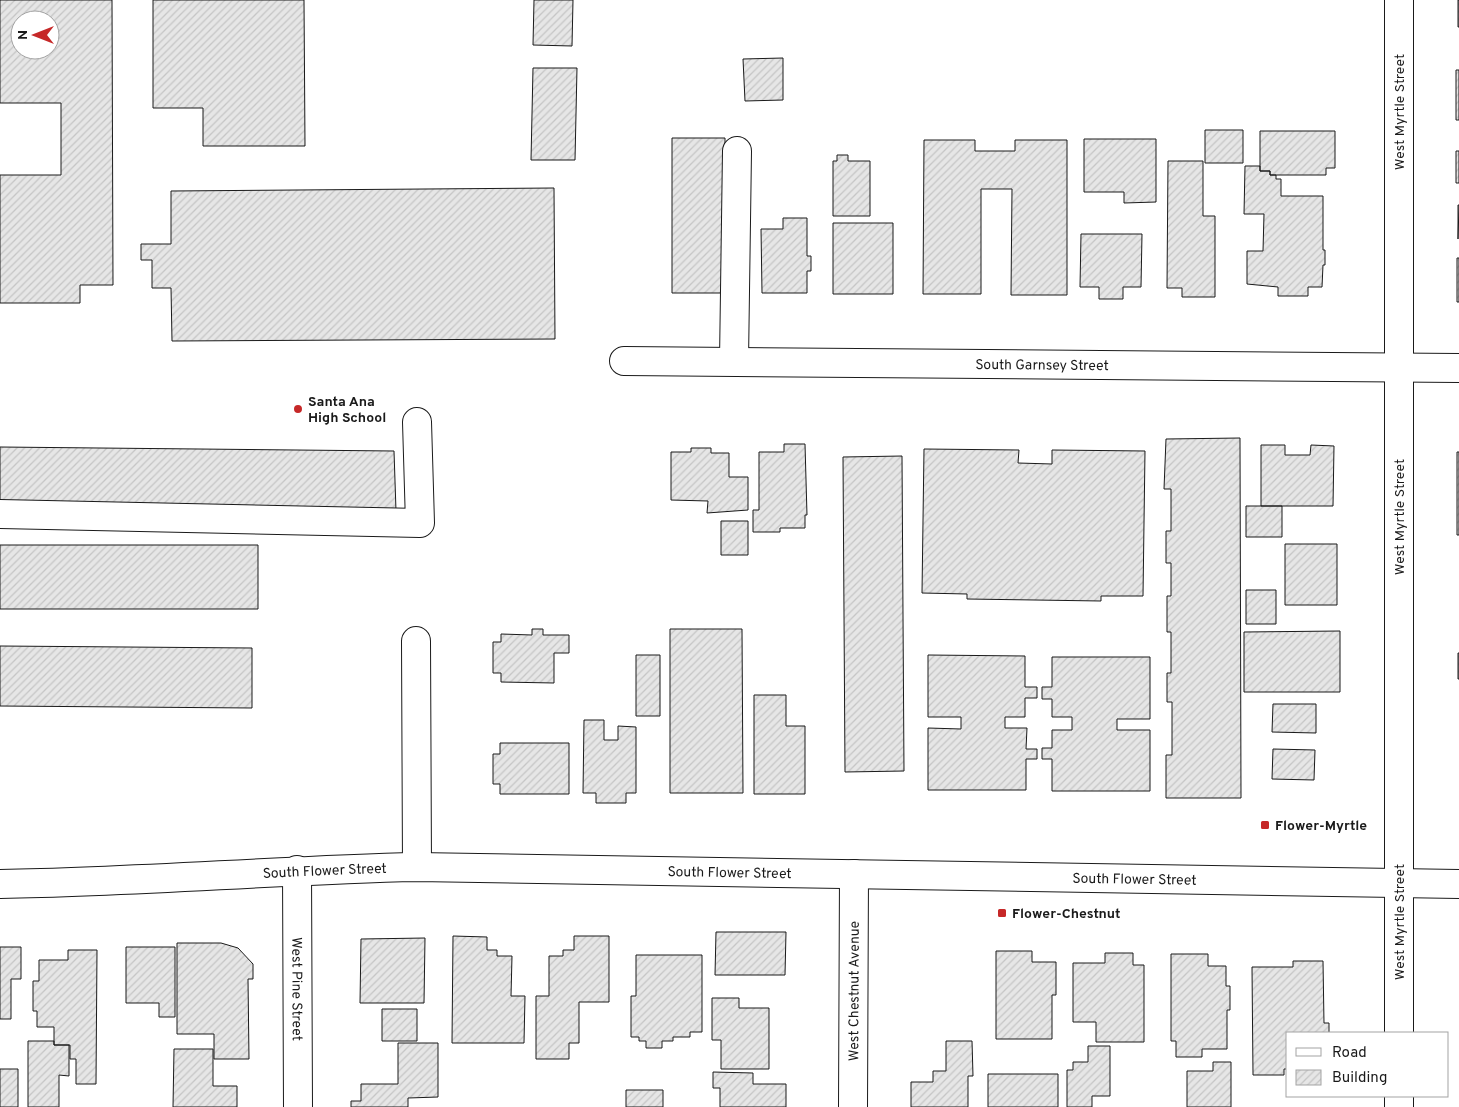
<svg xmlns="http://www.w3.org/2000/svg" width="1459" height="1107" viewBox="0 0 1459 1107" font-family="Overpass,sans-serif">
<style>
.building{fill:url(#building-hatch);stroke:#1a1a1a;fill-rule:evenodd}
.lines{fill:none;stroke-linecap:round;stroke-linejoin:round}
.minor-casing{stroke:#1a1a1a;stroke-width:30}
.minor{stroke:#fff;stroke-width:28}
.poi-dot{fill:#c62828;stroke:#fff;stroke-width:2}
.labels{text-anchor:middle;stroke-width:4;stroke-linejoin:round;paint-order:stroke}
.street-label{font-size:14px;fill:#1a1a1a;stroke:#fff}
.poi-label{font-size:14px;font-weight:bold;fill:#1a1a1a;stroke:#fff;text-anchor:start}
</style>
<defs>
<pattern id="building-hatch" width="6" height="6" patternUnits="userSpaceOnUse" patternTransform="scale(1.25)"><rect width="6" height="6" fill="#e6e6e6"/><path d="M-1 1l2-2M0 6l6-6M5 7l2-2" fill="none" stroke="#c5c5c5"/></pattern>
</defs>
<rect width="100%" height="100%" fill="#fff"/>
<path class="building" d="M 0,0 L 112,0 L 113,285 L 80,285 L 80,303 L 0,303 L 0,175 L 61,175 L 61,103 L 0,103 ZM 20,20 L 50,20 L 50,50 L 20,50 Z
M 153,0 L 304,0 L 305,146 L 203,146 L 203,108 L 153,108 Z
M 534,0 L 573,0 L 572,46 L 533,45 Z
M 1458,0 L 1459,0 L 1459,27 L 1458,27 Z
M 783,58 L 783,100 L 745,101 L 743,59 Z
M 533,68 L 577,68 L 575,160 L 531,160 Z
M 1456,70 L 1459,70 L 1459,120 L 1456,120 Z
M 1205,130 L 1243,130 L 1243,163 L 1205,163 Z
M 1260,131 L 1335,131 L 1335,168 L 1326,168 L 1326,175 L 1270,175 L 1270,171 L 1260,171 Z
M 672,138 L 725,138 L 725,293 L 672,293 Z
M 1084,139 L 1156,139 L 1156,202 L 1124,203 L 1124,192 L 1084,192 Z
M 924,140 L 975,140 L 975,151 L 1015,151 L 1015,140 L 1067,140 L 1067,295 L 1011,295 L 1012,189 L 981,189 L 981,294 L 923,294 Z
M 1456,151 L 1459,151 L 1459,183 L 1456,183 Z
M 837,155 L 848,155 L 848,161 L 870,161 L 870,216 L 833,216 L 833,161 L 837,161 Z
M 1168,161 L 1203,161 L 1203,216 L 1215,216 L 1215,297 L 1182,297 L 1182,288 L 1167,288 Z
M 1245,166 L 1260,166 L 1260,171 L 1270,171 L 1270,175 L 1276,175 L 1276,179 L 1281,179 L 1281,196 L 1323,196 L 1323,250 L 1325,250 L 1325,265 L 1323,265 L 1322,287 L 1308,287 L 1308,296 L 1278,296 L 1278,287 L 1247,284 L 1247,251 L 1263,251 L 1264,214 L 1244,214 Z
M 554,188 L 555,339 L 172,341 L 171,288 L 152,288 L 152,260 L 141,260 L 141,244 L 171,244 L 171,191 Z
M 1458,205 L 1459,205 L 1458,239 Z
M 783,218 L 807,218 L 807,256 L 811,256 L 811,271 L 807,271 L 807,293 L 762,293 L 761,229 L 783,229 Z
M 833,223 L 893,223 L 893,294 L 833,294 Z
M 1081,234 L 1142,234 L 1141,287 L 1123,287 L 1123,299 L 1099,299 L 1099,287 L 1080,287 Z
M 1457,258 L 1459,258 L 1459,302 L 1457,302 Z
M 1240,438 L 1241,798 L 1166,798 L 1166,755 L 1172,755 L 1172,702 L 1167,702 L 1167,673 L 1171,673 L 1171,632 L 1167,632 L 1167,596 L 1171,596 L 1171,563 L 1166,563 L 1166,531 L 1171,531 L 1171,489 L 1164,489 L 1166,439 Z
M 784,444 L 805,444 L 807,515 L 805,515 L 805,528 L 780,528 L 780,532 L 753,532 L 753,510 L 759,510 L 759,452 L 784,452 Z
M 1261,445 L 1285,445 L 1285,455 L 1310,455 L 1311,445 L 1334,446 L 1333,506 L 1261,506 Z
M 0,447 L 394,451 L 396,511 L 0,506 Z
M 691,448 L 711,448 L 711,453 L 729,453 L 729,477 L 748,477 L 748,510 L 707,513 L 708,501 L 671,500 L 671,452 L 691,452 Z
M 924,449 L 1019,450 L 1018,463 L 1052,464 L 1052,450 L 1145,451 L 1143,596 L 1101,596 L 1101,601 L 967,599 L 967,594 L 922,593 Z
M 1457,452 L 1459,452 L 1459,535 L 1457,535 Z
M 902,456 L 904,771 L 845,772 L 843,457 Z
M 1246,506 L 1282,506 L 1282,537 L 1246,537 Z
M 721,521 L 748,521 L 748,555 L 721,555 Z
M 1285,544 L 1337,544 L 1337,605 L 1285,605 Z
M 0,545 L 258,545 L 258,609 L 0,609 Z
M 1246,590 L 1276,590 L 1276,624 L 1246,624 Z
M 532,629 L 543,629 L 543,635 L 569,635 L 569,653 L 554,653 L 554,683 L 501,682 L 501,673 L 493,673 L 493,642 L 501,642 L 501,634 L 532,635 Z
M 670,629 L 742,629 L 743,793 L 670,793 Z
M 1340,631 L 1340,692 L 1244,692 L 1244,632 Z
M 0,646 L 252,648 L 252,708 L 0,706 Z
M 1458,653 L 1459,653 L 1459,679 L 1458,679 Z
M 636,655 L 660,655 L 660,716 L 636,716 Z
M 928,655 L 1025,656 L 1025,687 L 1037,687 L 1037,698 L 1025,698 L 1025,717 L 1005,717 L 1005,728 L 1027,728 L 1026,749 L 1037,749 L 1037,759 L 1026,759 L 1026,790 L 928,790 L 928,728 L 961,729 L 961,717 L 928,717 Z
M 1052,657 L 1150,657 L 1150,719 L 1117,719 L 1117,730 L 1150,730 L 1150,791 L 1052,791 L 1052,759 L 1042,759 L 1042,748 L 1052,748 L 1052,730 L 1072,730 L 1072,717 L 1052,717 L 1052,699 L 1042,699 L 1042,687 L 1052,687 Z
M 754,695 L 786,695 L 786,726 L 805,726 L 805,794 L 754,794 Z
M 1273,704 L 1316,704 L 1316,733 L 1272,732 Z
M 584,720 L 604,720 L 604,740 L 618,740 L 618,726 L 636,727 L 636,793 L 626,793 L 626,803 L 596,803 L 596,793 L 583,793 Z
M 500,743 L 569,743 L 569,794 L 500,794 L 500,784 L 493,784 L 493,754 L 500,754 Z
M 1273,749 L 1315,750 L 1314,780 L 1272,779 Z
M 716,932 L 786,932 L 785,975 L 715,975 Z
M 453,936 L 487,937 L 487,950 L 497,950 L 497,956 L 512,956 L 511,996 L 525,996 L 524,1043 L 452,1043 Z
M 574,936 L 609,936 L 609,1002 L 579,1002 L 579,1043 L 569,1043 L 569,1059 L 536,1059 L 536,996 L 549,996 L 549,956 L 563,956 L 563,950 L 574,950 Z
M 425,938 L 424,1003 L 360,1003 L 361,939 Z
M 177,943 L 221,943 L 238,948 L 253,964 L 253,979 L 248,979 L 249,1059 L 214,1059 L 214,1034 L 177,1034 Z
M 0,947 L 21,947 L 21,979 L 11,979 L 11,1019 L 0,1019 Z
M 126,947 L 175,947 L 175,1017 L 159,1017 L 159,1003 L 126,1003 Z
M 68,950 L 97,950 L 96,1084 L 76,1084 L 76,1059 L 70,1059 L 70,1045 L 54,1045 L 54,1027 L 37,1027 L 37,1011 L 33,1011 L 33,981 L 39,981 L 39,960 L 68,960 Z
M 996,951 L 1032,951 L 1032,962 L 1056,962 L 1056,995 L 1052,995 L 1052,1039 L 996,1039 Z
M 1105,953 L 1133,953 L 1133,965 L 1144,965 L 1144,1042 L 1096,1042 L 1096,1022 L 1073,1022 L 1073,963 L 1105,963 Z
M 1171,954 L 1208,954 L 1208,966 L 1226,966 L 1226,986 L 1230,986 L 1230,1010 L 1227,1010 L 1227,1049 L 1202,1049 L 1202,1057 L 1176,1057 L 1176,1041 L 1171,1041 Z
M 636,955 L 702,955 L 702,1032 L 690,1032 L 690,1037 L 673,1037 L 673,1041 L 662,1041 L 662,1048 L 646,1048 L 646,1041 L 639,1041 L 639,1037 L 631,1037 L 631,996 L 636,996 Z
M 1293,961 L 1323,961 L 1324,1023 L 1329,1023 L 1329,1033 L 1288,1033 L 1288,1069 L 1284,1069 L 1284,1075 L 1253,1075 L 1252,967 L 1293,967 Z
M 712,998 L 739,998 L 739,1008 L 769,1008 L 769,1069 L 721,1069 L 721,1040 L 712,1040 Z
M 382,1009 L 417,1009 L 417,1041 L 382,1041 Z
M 28,1041 L 54,1041 L 54,1045 L 69,1045 L 69,1076 L 59,1075 L 59,1107 L 28,1107 Z
M 946,1041 L 972,1041 L 973,1076 L 968,1076 L 968,1107 L 911,1107 L 911,1082 L 933,1082 L 933,1071 L 946,1071 Z
M 398,1043 L 438,1043 L 438,1097 L 408,1098 L 408,1107 L 351,1107 L 351,1101 L 361,1101 L 361,1084 L 398,1084 Z
M 1088,1046 L 1110,1046 L 1110,1096 L 1092,1096 L 1092,1107 L 1067,1107 L 1067,1070 L 1073,1070 L 1073,1062 L 1088,1062 Z
M 174,1049 L 213,1049 L 213,1086 L 237,1086 L 237,1107 L 173,1107 Z
M 1213,1062 L 1231,1062 L 1231,1107 L 1187,1107 L 1187,1071 L 1213,1071 Z
M 0,1069 L 18,1069 L 18,1107 L 0,1107 Z
M 713,1072 L 753,1073 L 753,1084 L 786,1084 L 786,1107 L 720,1107 L 720,1088 L 713,1088 Z
M 988,1074 L 1058,1074 L 1058,1107 L 988,1107 Z
M 626,1090 L 663,1090 L 663,1107 L 626,1107 Z"/>
<g class="lines">
<defs>
<g id="minor">
<path d="M 1399,0 L 1399,1033"/>
<path id="s1" d="M 624,361 L 1459,368"/>
<path d="M 734,361 L 737,151"/>
<path d="M 0,514 L 420,523 L 417,422"/>
<path d="M 416,641 L 417,867"/>
<path id="s2" d="M 297,870 L 298,1107"/>
<path id="s3" d="M 0,884 C 139,882 278,870 417,867 L 1459,884"/>
<path d="M 1399,1096 L 1399,1107"/>
<path id="s4" d="M 853,1107 L 854,874"/>
</g>
</defs>
<use href="#minor" class="minor-casing"/>
<use href="#minor" class="minor"/>
</g>
<g class="poi-dot">
<circle cx="298" cy="409" r="5"/>
<rect x="1260" y="820" width="10" height="10" rx="2.5"/>
<rect x="997" y="908" width="10" height="10" rx="2.5"/>
</g>
<g class="labels">
<g class="street-label">
<text transform="translate(1399 112) rotate(-90)" y="5">West Myrtle Street</text>
<text dy="5" stroke="none"><textPath href="#s1" startOffset="418">South Garnsey Street</textPath></text>
<text transform="translate(1399 517) rotate(-90)" y="5">West Myrtle Street</text>
<text dy="5" stroke="none"><textPath href="#s3" startOffset="325">South Flower Street</textPath></text>
<text dy="5" stroke="none"><textPath href="#s3" startOffset="730">South Flower Street</textPath></text>
<text dy="5" stroke="none"><textPath href="#s3" startOffset="1135">South Flower Street</textPath></text>
<text transform="translate(1399 922) rotate(-90)" y="5">West Myrtle Street</text>
<text dy="5" stroke="none"><textPath href="#s2" startOffset="119">West Pine Street</textPath></text>
<text dy="5" stroke="none"><textPath href="#s4" startOffset="116">West Chestnut Avenue</textPath></text>
</g>
<g class="poi-label">
<text x="308" y="406">Santa Ana<tspan x="308" dy="16">High School</tspan></text>
<text x="1275" y="830">Flower-Myrtle</text>
<text x="1012" y="918">Flower-Chestnut</text>
</g>
</g>
<rect x="1286" y="1032" width="162" height="65" fill="#ffffff" stroke="#a3a3a3"/>
<rect x="1296" y="1048" width="25" height="8" fill="#ffffff" stroke="#a3a3a3"/>
<text x="1332" y="1057" font-size="15" fill="#1a1a1a">Road</text>
<rect x="1296" y="1070" width="25" height="15" fill="url(#building-hatch)" stroke="#a3a3a3"/>
<text x="1332" y="1082" font-size="15" fill="#1a1a1a">Building</text>
<g transform="translate(35 35) rotate(270)"><circle r="24" fill="#ffffff" stroke="#a3a3a3"/>
<path d="M0-4L9 19L0 12L-9 19Z" fill="#c62828"/>
<text y="-8" font-size="14" font-weight="bold" text-anchor="middle" fill="#1a1a1a">N</text>
</g>
</svg>
